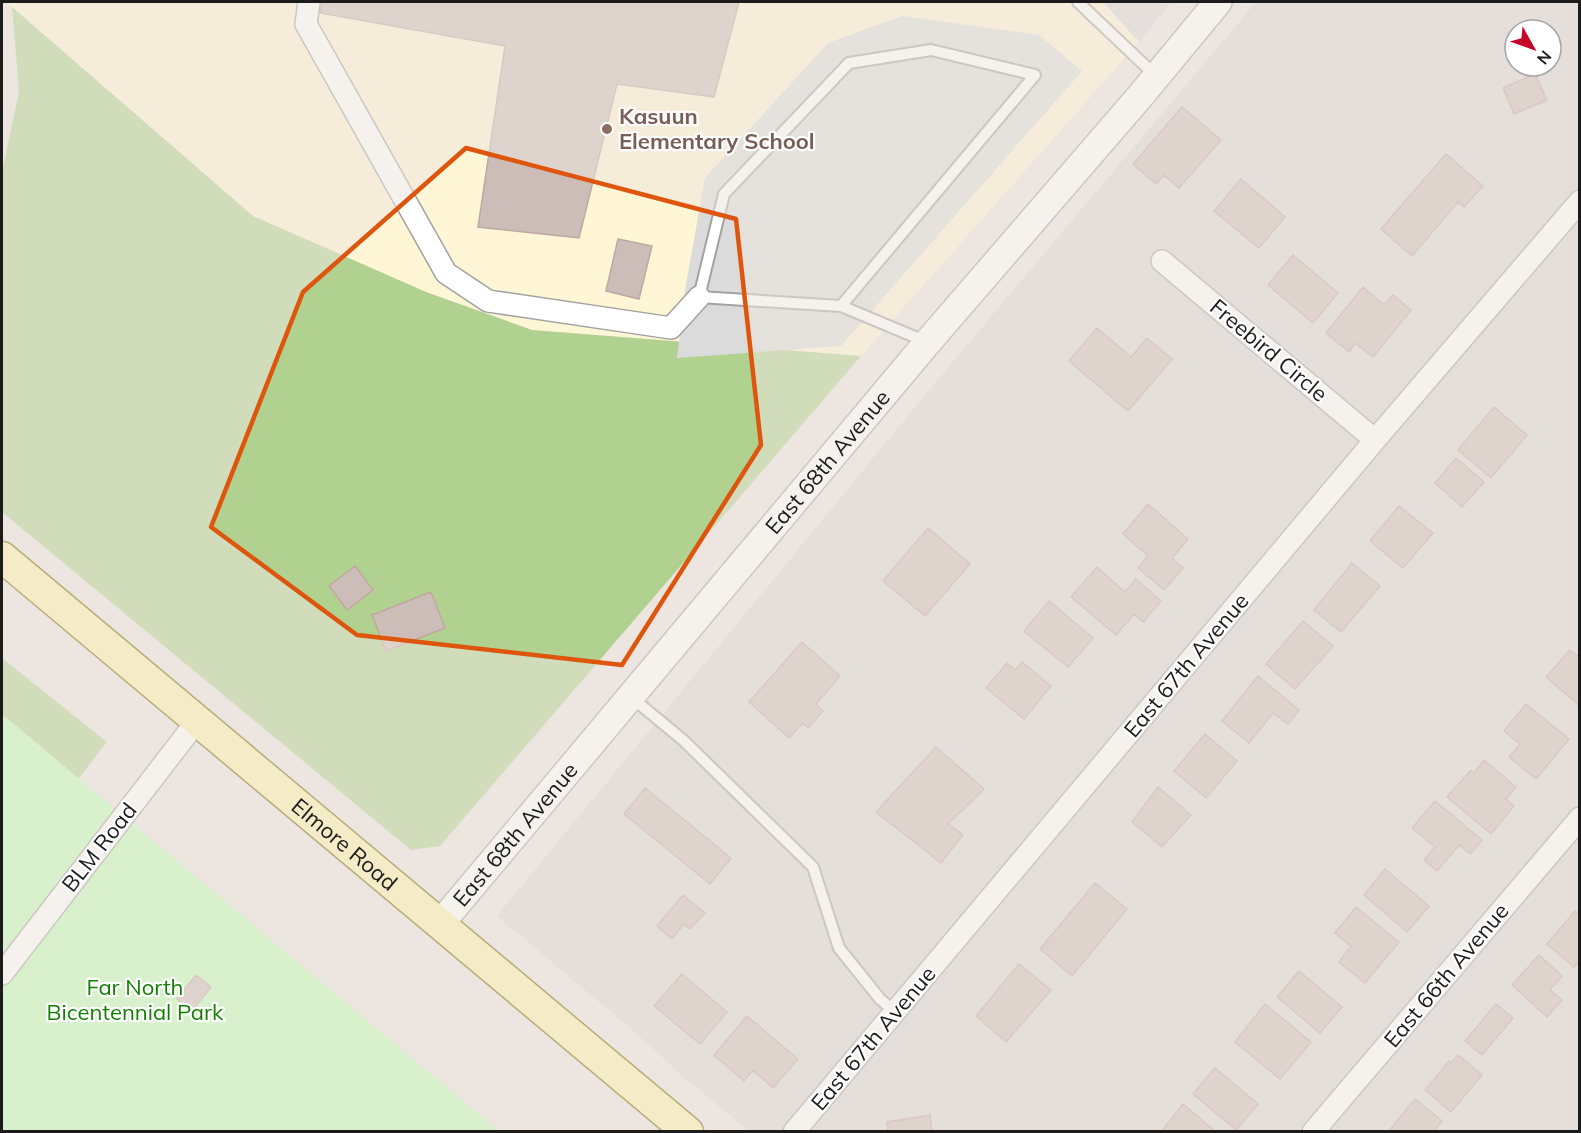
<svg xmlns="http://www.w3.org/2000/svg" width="1581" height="1133" viewBox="0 0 1581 1133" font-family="Mulish,sans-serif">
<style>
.residential{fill:#d9d7d8;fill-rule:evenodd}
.education{fill:#fff6d6}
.forest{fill:#b0d18f}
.park{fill:#bffeb5}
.parking{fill:#dbdbdb}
.building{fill:#cdbdb8;stroke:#c0a7a0;stroke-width:1.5}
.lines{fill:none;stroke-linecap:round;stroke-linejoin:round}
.service-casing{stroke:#a2a2a2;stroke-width:14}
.minor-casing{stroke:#a2a2a2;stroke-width:24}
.tertiary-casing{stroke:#a2a2a2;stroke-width:30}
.secondary-casing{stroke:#736800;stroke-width:33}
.service{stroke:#fff;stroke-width:10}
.minor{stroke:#fff;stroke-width:21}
.tertiary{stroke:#fff;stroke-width:27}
.secondary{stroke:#fff2ac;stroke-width:30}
.marked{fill:none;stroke:#de560d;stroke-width:4.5;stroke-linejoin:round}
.education-dot{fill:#8d6e63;stroke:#fff;stroke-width:2}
.labels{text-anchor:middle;stroke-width:4.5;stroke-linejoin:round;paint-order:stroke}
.education-label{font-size:22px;font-weight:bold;fill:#785e54;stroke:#fff;text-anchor:start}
.street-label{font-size:22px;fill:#1b1b1b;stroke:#fff}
.park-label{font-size:22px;fill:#127f02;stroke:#fff}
</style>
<rect width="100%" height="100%" fill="#ede5df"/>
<path class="residential" d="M 1091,2 L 1171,2 L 1139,42 Z
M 1256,2 L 1579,2 L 1579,1131 L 749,1131 L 680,1074 L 636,1033 L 497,916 L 925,395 ZM 1515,30 L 1551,30 L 1551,66 L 1515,66 Z"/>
<path class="education" d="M 6,2 L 1103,2 L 1139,42 L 861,356 L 532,330 L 426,292 L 253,216 Z"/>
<path class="forest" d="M 12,7 L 253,216 L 426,292 L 532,330 L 861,356 L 440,846 L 411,850 L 2,512 L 2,173 L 19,91 Z
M 2,658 L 107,742 L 2,877 Z"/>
<path class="park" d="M 2,714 L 499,1131 L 2,1131 Z"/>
<path class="parking" d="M 902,16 L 1039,35 L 1082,71 L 841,346 L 677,358 L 685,290 L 705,178 L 828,43 Z"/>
<path class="building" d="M 322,2 L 739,2 L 714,97 L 617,84 L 579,238 L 478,227 L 505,46 L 320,13 Z
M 1535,74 L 1547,100 L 1514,114 L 1503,88 Z
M 1182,107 L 1221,140 L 1179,188 L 1164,175 L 1156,184 L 1133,164 Z
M 1446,154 L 1483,186 L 1464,207 L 1458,202 L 1412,256 L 1381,229 Z
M 1241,179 L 1285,217 L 1259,248 L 1214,211 Z
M 618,239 L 652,246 L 639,299 L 606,291 Z
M 1293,255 L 1338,293 L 1313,323 L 1268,285 Z
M 1363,287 L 1384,305 L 1393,295 L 1411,310 L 1373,357 L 1355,343 L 1349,352 L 1326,333 Z
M 1097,328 L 1131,357 L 1147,338 L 1172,359 L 1128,411 L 1069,361 Z
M 1494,407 L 1527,435 L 1491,478 L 1458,450 Z
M 1456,458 L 1484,482 L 1462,507 L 1435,483 Z
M 1148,504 L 1188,539 L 1172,558 L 1183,568 L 1164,590 L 1138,568 L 1148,556 L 1123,534 Z
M 1399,506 L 1433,533 L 1403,568 L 1370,541 Z
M 928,528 L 970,564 L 925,616 L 883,581 Z
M 1352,563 L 1380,586 L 1341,632 L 1314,610 Z
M 355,566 L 373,590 L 347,610 L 329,586 Z
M 1097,567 L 1125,592 L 1136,579 L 1161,601 L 1143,622 L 1134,614 L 1116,635 L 1071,597 Z
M 431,592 L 445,628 L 386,651 L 372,615 Z
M 1049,601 L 1093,638 L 1068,667 L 1024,631 Z
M 1303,621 L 1333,646 L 1295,689 L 1266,664 Z
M 802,642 L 840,676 L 816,704 L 823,711 L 808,728 L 803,723 L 789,738 L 749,702 Z
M 1570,650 L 1580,658 L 1580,706 L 1546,677 Z
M 1022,662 L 1051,686 L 1024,719 L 986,688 L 1007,663 L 1015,670 Z
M 1258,676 L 1299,710 L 1288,724 L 1273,713 L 1249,743 L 1222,721 Z
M 1526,704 L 1569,739 L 1536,779 L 1509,757 L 1520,744 L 1504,731 Z
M 1205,734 L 1237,761 L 1206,798 L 1174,771 Z
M 936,747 L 984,789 L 948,824 L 963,835 L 941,863 L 876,812 Z
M 1484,760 L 1516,787 L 1506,799 L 1514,806 L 1491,834 L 1447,797 L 1471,770 L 1474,773 Z
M 1158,787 L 1191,815 L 1162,847 L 1132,822 Z
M 645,788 L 731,858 L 710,884 L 624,814 Z
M 1435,801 L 1482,840 L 1470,854 L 1459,845 L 1437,871 L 1424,860 L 1435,847 L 1412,828 Z
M 1385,869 L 1429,906 L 1407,932 L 1364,895 Z
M 1095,883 L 1127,909 L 1072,976 L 1040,949 Z
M 683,895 L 705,913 L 690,929 L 684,924 L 672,939 L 657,926 Z
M 1356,907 L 1399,942 L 1365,983 L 1339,962 L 1351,946 L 1335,933 Z
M 1575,911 L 1580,915 L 1580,960 L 1574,967 L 1547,944 Z
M 1539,955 L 1562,976 L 1550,990 L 1562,1000 L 1547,1017 L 1512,985 Z
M 1019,964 L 1051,990 L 1006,1042 L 976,1016 Z
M 1299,971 L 1342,1007 L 1320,1033 L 1277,997 Z
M 682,974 L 727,1012 L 700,1044 L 654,1006 Z
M 196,975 L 211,987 L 192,1011 L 177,999 Z
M 1265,1004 L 1311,1042 L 1280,1079 L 1235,1042 Z
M 1496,1004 L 1513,1018 L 1482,1055 L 1465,1041 Z
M 747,1016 L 798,1059 L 773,1088 L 753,1070 L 744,1081 L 714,1055 Z
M 1458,1055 L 1482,1075 L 1451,1112 L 1425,1090 L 1449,1061 L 1451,1063 Z
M 1215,1068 L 1258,1104 L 1236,1130 L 1193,1094 Z
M 1415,1099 L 1442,1121 L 1433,1132 L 1388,1132 Z
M 1183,1104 L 1216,1132 L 1161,1132 Z
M 930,1115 L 932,1132 L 888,1132 L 887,1122 Z"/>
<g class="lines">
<defs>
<path id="service" d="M 1078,2 L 1157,77
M 841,306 L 1035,75 L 931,50 L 849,63 L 724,194 L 699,297 L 841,306 L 927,342
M 631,697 L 683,740 L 813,867 L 839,948 L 880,999 L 895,1012"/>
<path id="minor" d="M 309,2 L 306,24 L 446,273 L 488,301 L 671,328 L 699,297
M 1162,261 L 1375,440
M 2,974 L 197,721
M 794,1132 L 1375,440 L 1580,201
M 1313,1132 L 1580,818"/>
<g id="tertiary">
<path id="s1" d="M 440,924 L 927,343 L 1142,94 L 1218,2"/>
</g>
<g id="secondary">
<path id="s2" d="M 2,557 L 688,1132"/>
</g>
</defs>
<use href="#service" class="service-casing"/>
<use href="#minor" class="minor-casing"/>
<use href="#tertiary" class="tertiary-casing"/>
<use href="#secondary" class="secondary-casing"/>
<use href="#service" class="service"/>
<use href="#minor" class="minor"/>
<use href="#tertiary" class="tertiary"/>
<use href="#secondary" class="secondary"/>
</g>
<path d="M0 0H1581V1133H0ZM 466,148 L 736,219 L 761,445 L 622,665 L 357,635 L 211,527 L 303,292 Z" fill="#ede5df" fill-opacity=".55" fill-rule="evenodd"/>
<path class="marked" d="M 466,148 L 736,219 L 761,445 L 622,665 L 357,635 L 211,527 L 303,292 Z"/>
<circle class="education-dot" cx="607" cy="129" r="6"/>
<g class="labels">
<g class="education-label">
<text x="619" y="124">Kasuun<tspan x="619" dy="25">Elementary School</tspan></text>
</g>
<g class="street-label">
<text transform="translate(1269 350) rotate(40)" y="8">Freebird Circle</text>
<text dy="8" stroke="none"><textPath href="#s1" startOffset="603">East 68th Avenue</textPath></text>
<text transform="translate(1186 665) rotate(-50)" y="8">East 67th Avenue</text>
<text dy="8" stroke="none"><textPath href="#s1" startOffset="117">East 68th Avenue</textPath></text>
<text dy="8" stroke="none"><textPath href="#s2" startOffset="447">Elmore Road</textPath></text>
<text transform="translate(99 847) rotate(-52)" y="8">BLM Road</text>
<text transform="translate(1446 975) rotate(-50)" y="8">East 66th Avenue</text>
<text transform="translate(873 1038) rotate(-50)" y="8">East 67th Avenue</text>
</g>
<g class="park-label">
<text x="135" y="995">Far North<tspan x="135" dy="25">Bicentennial Park</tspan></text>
</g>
</g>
<rect width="1581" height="1133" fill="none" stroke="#1b1b1b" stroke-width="6"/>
<g transform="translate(1533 48) rotate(130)"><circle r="28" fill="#ffffff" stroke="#a4a4a4" stroke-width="1.5"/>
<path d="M0-4.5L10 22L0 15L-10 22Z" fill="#c50029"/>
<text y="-9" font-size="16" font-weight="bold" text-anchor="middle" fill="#1b1b1b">N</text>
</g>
</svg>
